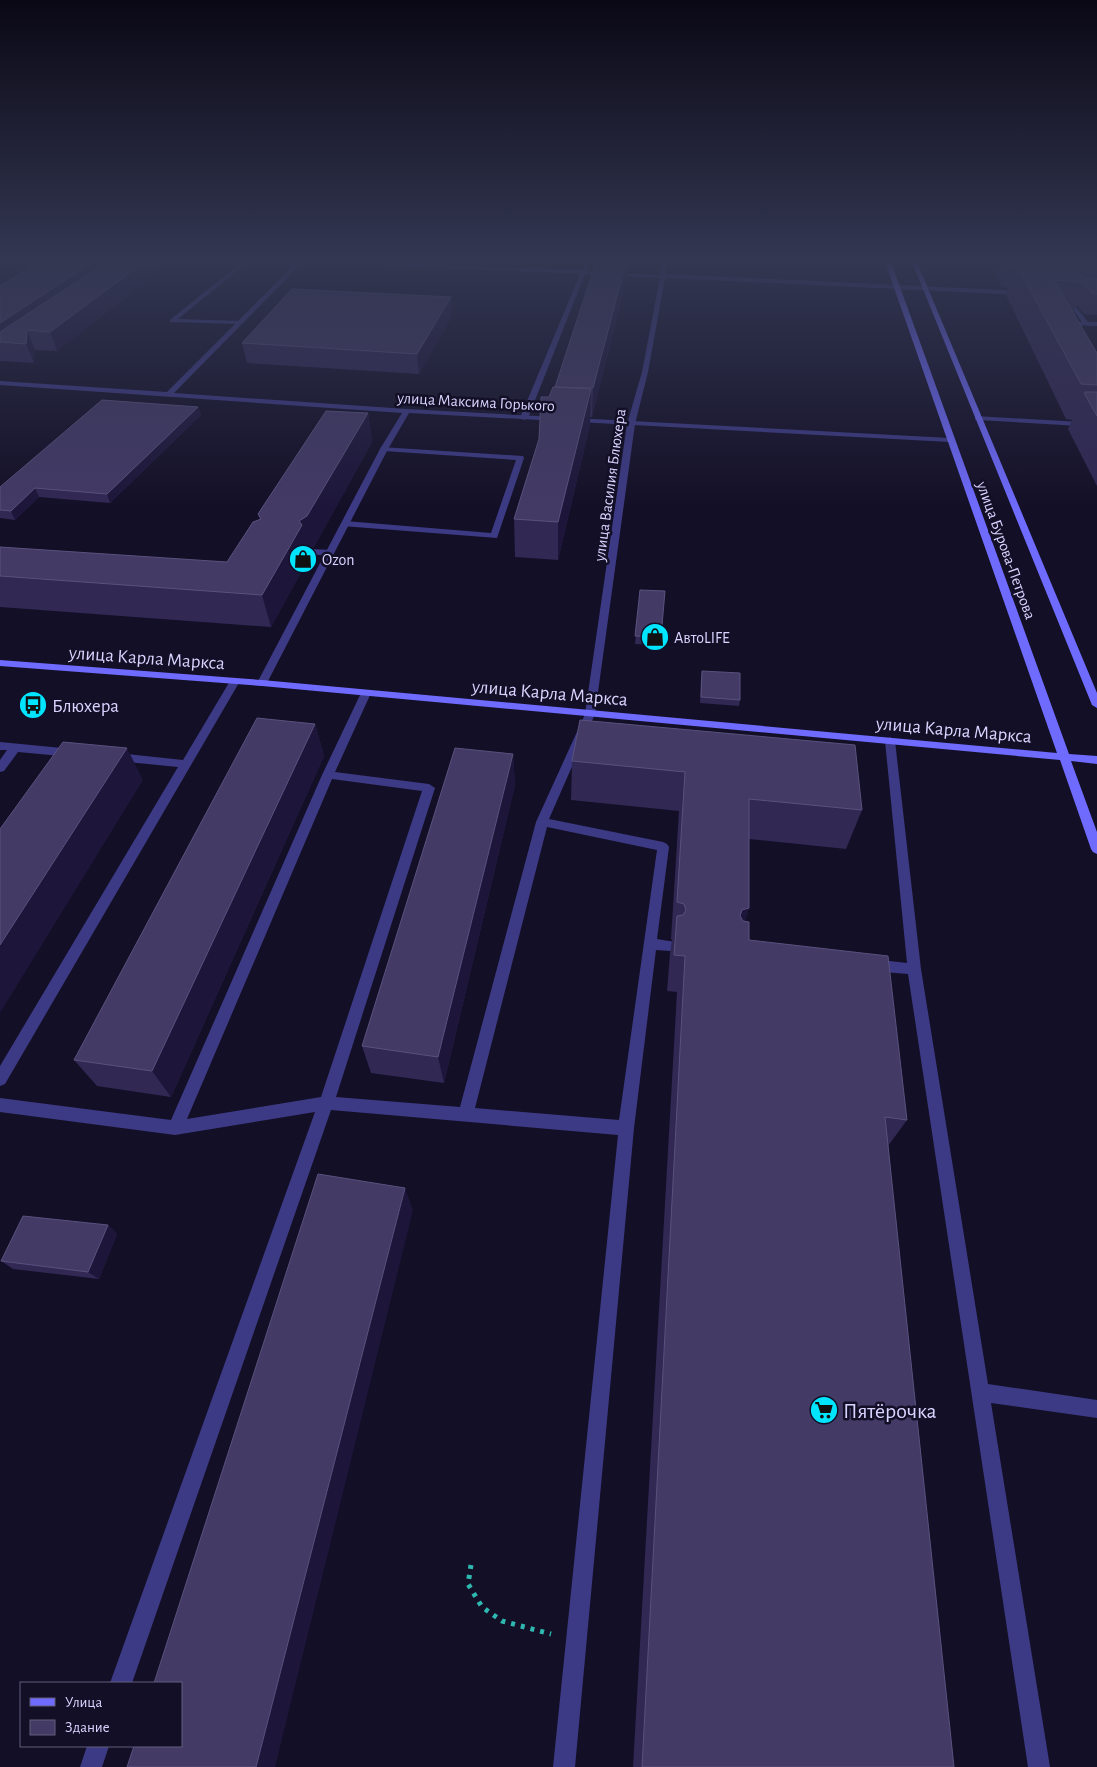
<svg xmlns="http://www.w3.org/2000/svg" width="1097" height="1767" viewBox="0 0 1097 1767" font-family="'Alegreya Sans',sans-serif">
<style>
.lines{fill:none;stroke-linecap:round;stroke-linejoin:round}
.path{stroke:#2fb8b0;stroke-width:5;stroke-dasharray:4 6;stroke-linecap:butt}
.service{fill:#3d3a85;fill-rule:evenodd}
.minor{fill:#3d3a85;fill-rule:evenodd}
.tertiary{fill:#3d3a85;fill-rule:evenodd}
.secondary{fill:#6f6bff;fill-rule:evenodd}
.wall{fill:#312854}
.shaded-wall{fill:#1d163a}
.building{fill:#433a66;stroke:#5a527e}
.labels{text-anchor:middle;stroke-width:5;stroke-linejoin:round;paint-order:stroke}
.far-street-label{font-size:16px;fill:#d9d4ff;stroke:#130f26}
.far-poi-label{font-size:16px;fill:#d9d4ff;stroke:#130f26;text-anchor:start}
.street-label{font-size:19px;fill:#d9d4ff;stroke:#130f26}
.poi-label{font-size:19px;fill:#d9d4ff;stroke:#130f26;text-anchor:start}
.near-poi-label{font-size:22px;fill:#d9d4ff;stroke:#130f26;text-anchor:start}
</style>
<rect width="100%" height="100%" fill="#130f26"/>
<g class="lines">
<path class="path" d="M 471,1565 L 468,1584 L 482,1607 L 502,1621 L 551,1634"/>
<path class="service" d="M 149,262 L 175,262 L 172,264 Z
M 242,262 L 248,262 L 178,319 L 239,321 L 241,324 L 170,322 L 170,320 Z
M 351,262 L 581,270 L 586,262 L 590,262 L 586,271 L 666,276 L 663,278 L 585,274 L 528,418 L 524,420 L 520,418 L 580,274 L 353,264 Z
M 1065,293 L 1088,322 L 1097,322 L 1097,326 L 1072,325 L 1072,327 L 1068,327 L 1066,322 L 1082,322 L 1062,295 Z
M 975,416 L 1097,423 L 1097,427 L 978,420 L 975,420 Z
M 381,447 L 523,456 L 524,458 L 497,538 L 342,526 L 341,524 L 345,521 L 491,533 L 516,460 L 384,451 L 380,449 Z
M 312,549 L 330,550 L 334,553 L 330,556 L 309,554 L 308,552 Z
M 235,678 L 240,681 L 5,1084 L 0,1086 L 0,1066 L 178,767 L 117,761 L 111,757 L 117,753 L 183,760 L 230,681 Z
M 366,690 L 371,693 L 335,772 L 429,784 L 435,788 L 336,1097 L 460,1107 L 536,822 L 586,712 L 590,711 L 595,714 L 549,819 L 663,842 L 667,844 L 669,847 L 657,939 L 675,942 L 677,946 L 675,950 L 670,951 L 656,950 L 634,1128 L 575,1767 L 553,1767 L 618,1135 L 331,1110 L 132,1683 L 110,1683 L 315,1112 L 175,1135 L 0,1112 L 0,1098 L 171,1120 L 322,775 L 361,693 ZM 332,779 L 422,791 L 321,1097 L 187,1119 ZM 547,827 L 657,850 L 619,1120 L 475,1108 Z
M 890,737 L 895,741 L 921,969 L 988,1384 L 1097,1400 L 1097,1418 L 991,1403 L 1050,1767 L 1028,1767 L 908,974 L 872,971 L 867,969 L 865,965 L 867,961 L 872,959 L 907,963 L 885,741 Z
M 0,742 L 72,749 L 78,753 L 72,757 L 18,752 L 4,771 L 0,772 L 0,760 L 7,750 L 0,750 Z
M 87,1746 L 109,1746 L 102,1767 L 80,1767 Z"/>
<path class="minor" d="M 297,262 L 303,262 L 174,393 L 407,409 L 950,438 L 954,440 L 950,442 L 409,413 L 388,449 L 267,683 L 262,686 L 258,685 L 257,683 L 380,449 L 402,413 L 0,385 L 0,381 L 167,392 Z"/>
<path class="tertiary" d="M 663,262 L 668,262 L 665,274 L 1022,291 L 1025,293 L 1022,295 L 665,278 L 648,372 L 635,424 L 595,714 L 590,717 L 585,714 L 627,424 L 642,372 Z"/>
<path class="secondary" d="M 885,262 L 891,262 L 1069,754 L 1097,756 L 1097,764 L 1071,761 L 1097,832 L 1097,854 L 1093,852 L 1091,849 L 1060,760 L 262,686 L 0,666 L 0,660 L 262,680 L 1057,753 Z
M 912,262 L 917,262 L 1097,693 L 1097,708 L 1092,705 Z"/>
</g>
<path class="wall" d="M 553,262 L 587,262 L 583,263 Z
M 591,262 L 631,262 L 628,272 L 627,272 L 627,278 L 592,417 L 590,417 L 590,425 L 558,560 L 515,557 L 514,519 L 539,439 L 549,397 L 555,387 L 596,263 L 592,263 Z
M 731,262 L 795,262 L 795,265 Z
M 989,262 L 1097,262 L 1097,315 L 1084,314 L 1077,305 L 1073,313 L 1097,353 L 1097,486 L 1068,429 L 1072,420 L 1066,419 L 1006,295 L 1008,287 L 1002,287 Z
M 26,264 L 169,264 L 57,351 L 35,350 L 34,363 L 0,361 L 0,286 L 28,268 Z
M 452,316 L 419,374 L 247,363 L 242,343 Z
M 198,407 L 201,415 L 110,503 L 39,497 L 15,520 L 0,518 L 0,487 Z
M 368,413 L 372,442 L 314,547 L 308,550 L 310,556 L 271,627 L 0,607 L 0,576 L 227,562 L 260,519 L 258,514 Z
M 640,590 L 665,591 L 660,645 L 635,644 Z
M 702,671 L 740,700 L 739,706 L 700,703 L 701,677 Z
M 580,720 L 862,810 L 846,849 L 749,839 L 749,908 L 745,921 L 749,940 L 907,1120 L 888,1146 L 954,1767 L 633,1767 L 677,992 L 667,991 L 670,953 L 672,940 L 671,939 L 679,811 L 571,800 L 572,761 Z
M 315,724 L 324,756 L 171,1097 L 97,1086 L 74,1060 Z
M 513,754 L 515,785 L 444,1083 L 371,1073 L 362,1046 Z
M 108,1225 L 117,1234 L 99,1279 L 13,1269 L 1,1261 Z"/>
<path class="shaded-wall" d="M 93,262 L 124,262 L 0,342 L 0,323 Z
M 144,262 L 168,262 L 169,264 L 57,351 L 50,332 Z
M 626,262 L 628,262 L 627,278 L 592,417 L 593,388 Z
M 629,262 L 631,262 L 628,272 Z
M 451,297 L 452,316 L 419,374 L 417,354 Z
M 27,330 L 35,350 L 34,363 L 26,344 Z
M 591,389 L 590,425 L 558,560 L 558,522 Z
M 198,407 L 201,415 L 110,503 L 107,494 Z
M 368,413 L 372,442 L 314,547 L 308,550 L 310,556 L 271,627 L 262,595 L 299,521 Z
M 35,488 L 39,497 L 15,520 L 11,511 Z
M 315,724 L 324,756 L 171,1097 L 152,1071 Z
M 127,748 L 143,780 L 0,1013 L 0,945 Z
M 513,754 L 515,785 L 444,1083 L 438,1057 Z
M 749,908 L 738,945 L 740,916 L 742,910 Z
M 405,1188 L 413,1210 L 275,1767 L 256,1767 Z
M 108,1225 L 117,1234 L 99,1279 L 88,1272 Z"/>
<path class="building" d="M 30,262 L 93,262 L 0,323 L 0,286 L 33,265 L 26,264 Z
M 107,262 L 144,262 L 50,332 L 27,330 L 26,344 L 0,342 L 0,332 Z
M 596,262 L 626,262 L 593,388 L 555,387 Z
M 1006,262 L 1097,262 L 1097,271 L 1077,270 L 1074,266 L 1016,264 L 1015,268 L 1008,267 Z
M 1016,264 L 1074,266 L 1086,282 L 1054,280 L 1097,353 L 1097,385 L 1081,384 Z
M 1084,278 L 1097,279 L 1097,294 L 1093,294 L 1085,285 L 1086,282 Z
M 292,289 L 451,297 L 417,354 L 242,343 Z
M 553,387 L 591,389 L 558,522 L 514,519 L 539,439 L 541,397 L 549,397 Z
M 1085,392 L 1097,392 L 1097,416 L 1084,393 L 1086,393 Z
M 102,400 L 198,407 L 107,494 L 35,488 L 11,511 L 0,510 L 0,487 Z
M 326,411 L 368,413 L 307,516 L 299,521 L 302,525 L 262,595 L 0,576 L 0,547 L 227,562 L 253,522 L 261,519 L 258,514 Z
M 640,590 L 665,591 L 661,637 L 635,636 Z
M 702,671 L 740,673 L 740,700 L 701,697 Z
M 257,718 L 315,724 L 152,1071 L 74,1060 Z
M 580,720 L 855,745 L 862,810 L 749,799 L 749,908 L 742,910 L 740,916 L 743,921 L 749,922 L 749,940 L 888,956 L 907,1120 L 885,1117 L 954,1767 L 642,1767 L 685,956 L 674,955 L 677,916 L 683,915 L 686,910 L 684,904 L 677,902 L 685,772 L 572,761 Z
M 63,742 L 127,748 L 0,945 L 0,829 Z
M 455,748 L 513,754 L 438,1057 L 362,1046 Z
M 318,1174 L 405,1188 L 256,1767 L 127,1767 L 134,1746 L 181,1746 L 181,1683 L 154,1683 Z
M 23,1216 L 108,1225 L 88,1272 L 1,1261 Z"/>
<linearGradient id="sky" x2="0" y2="1"><stop stop-color="#0a0815"/><stop offset="0.51" stop-color="#333752"/><stop offset="1" stop-color="#333752" stop-opacity="0"/></linearGradient>
<rect width="1097" height="509" fill="url(#sky)"/>
<defs>
<symbol id="shop-disc" viewBox="-11 -11 22 22"><circle r="9.5" fill="#00e5ff" stroke="#130f26"/><path d="M-5-2.5h2.3a2.7 3.5 0 0 1 5.4 0H5L5.5 6h-11ZM-1.5-2.5h3a1.5 2.3 0 0 0-3 0Z" fill="#111"/></symbol>
<symbol id="bus-disc" viewBox="-11 -11 22 22"><circle r="9.5" fill="#00e5ff" stroke="#130f26"/><path d="M-5-6H5V4H4V6H2V4H-2V6H-4V4H-5ZM-3.5-4V0h7V-4ZM-3.5 1.2v1.5H-2V1.2ZM2 1.2v1.5H3.5V1.2Z" fill="#111"/></symbol>
<symbol id="supermarket-disc" viewBox="-11 -11 22 22"><circle r="9.5" fill="#00e5ff" stroke="#130f26"/><path d="M-6-5.5h2.5l.6 2H6L4.5 2H-2.5L-4.4-4H-6ZM-1.5 3.2a1.3 1.3 0 1 0 .1 0ZM3 3.2a1.3 1.3 0 1 0 .1 0Z" fill="#111"/></symbol>
</defs>
<g fill-rule="evenodd">
<use href="#shop-disc" x="287" y="543" width="32" height="32"/>
<use href="#shop-disc" x="639" y="621" width="32" height="32"/>
<use href="#bus-disc" x="17" y="689" width="32" height="32"/>
<use href="#supermarket-disc" x="808" y="1394" width="32" height="32"/>
</g>
<g class="labels">
<g class="far-street-label">
<text transform="translate(476 401) rotate(3)" y="6">улица Максима Горького</text>
<text transform="translate(609 485) rotate(-82)" y="6">улица Василия Блюхера</text>
<text transform="translate(1007 550) rotate(70)" y="6">улица Бурова-Петрова</text>
</g>
<g class="far-poi-label">
<text x="322" y="565">Ozon</text>
<text x="674" y="643">АвтоLIFE</text>
</g>
<g class="street-label">
<text transform="translate(147 657) rotate(4)" y="7">улица Карла Маркса</text>
<text transform="translate(550 692) rotate(5)" y="7">улица Карла Маркса</text>
<text transform="translate(954 729) rotate(5)" y="7">улица Карла Маркса</text>
</g>
<g class="poi-label">
<text x="52" y="712">Блюхера</text>
</g>
<g class="near-poi-label">
<text x="843" y="1418">Пятёрочка</text>
</g>
</g>
<rect x="20" y="1682" width="162" height="65" fill="#130f26" stroke="#625e7d"/>
<rect x="30" y="1698" width="25" height="8" fill="#6f6bff" stroke="#625e7d"/>
<text x="65" y="1707" font-size="15" fill="#d9d4ff">Улица</text>
<rect x="30" y="1720" width="25" height="15" fill="#433a66" stroke="#625e7d"/>
<text x="65" y="1732" font-size="15" fill="#d9d4ff">Здание</text>
</svg>
